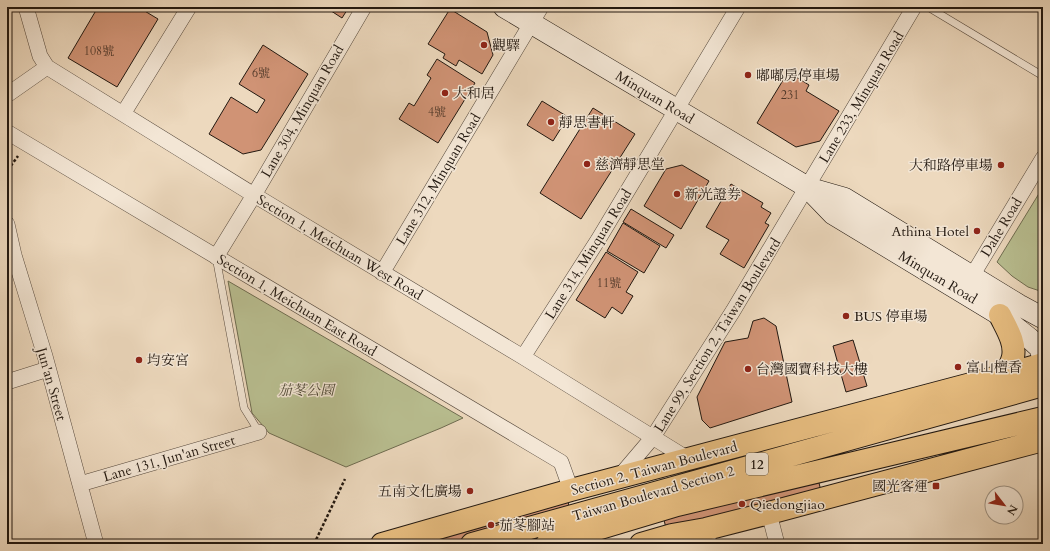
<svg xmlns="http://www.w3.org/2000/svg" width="1050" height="551" viewBox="0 0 1050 551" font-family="Cardo,'Noto Serif TC',serif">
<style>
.green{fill:#b9bf91;stroke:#6e6c50}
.building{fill:#d09375;stroke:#221810}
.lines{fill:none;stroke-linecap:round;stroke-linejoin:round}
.service-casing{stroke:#55483c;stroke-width:8}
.minor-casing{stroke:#55483c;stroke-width:16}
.secondary-casing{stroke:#221810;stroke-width:22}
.primary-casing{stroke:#221810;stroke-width:24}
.path{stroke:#221810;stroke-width:2.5;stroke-dasharray:3 2;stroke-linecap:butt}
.service{stroke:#f3e6d5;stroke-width:7}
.minor{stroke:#f3e6d5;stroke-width:15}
.secondary{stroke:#f3e6d5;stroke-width:21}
.primary{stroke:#e6bc7f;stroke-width:22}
.poi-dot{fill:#8f2418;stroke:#f3e6d5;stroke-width:1.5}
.labels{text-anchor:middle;stroke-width:3;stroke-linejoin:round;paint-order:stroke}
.number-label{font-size:12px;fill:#4e3729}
.shield{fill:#f3e6d5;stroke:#61564b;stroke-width:1}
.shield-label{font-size:13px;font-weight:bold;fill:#221810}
.poi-label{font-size:14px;fill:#221810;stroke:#f3e6d5;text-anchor:start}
.street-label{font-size:14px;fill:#221810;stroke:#f3e6d5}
.park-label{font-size:14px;font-style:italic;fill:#4f4a37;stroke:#f3e6d5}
</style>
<rect width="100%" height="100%" fill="#edd9be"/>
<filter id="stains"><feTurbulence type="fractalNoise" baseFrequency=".005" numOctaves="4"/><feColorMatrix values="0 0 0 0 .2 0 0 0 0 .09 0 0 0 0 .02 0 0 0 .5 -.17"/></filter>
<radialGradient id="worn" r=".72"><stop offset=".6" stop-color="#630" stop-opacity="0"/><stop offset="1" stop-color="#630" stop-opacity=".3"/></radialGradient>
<path class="green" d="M 1043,187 L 1043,292 L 1028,287 L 1012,276 L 997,262 Z
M 228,281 L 463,418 L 441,428 L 346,467 L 269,433 L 252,413 Z"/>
<path class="building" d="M 98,7 L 138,7 L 158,19 L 117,87 L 68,58 Z
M 325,7 L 349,7 L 342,18 Z
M 450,9 L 487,32 L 493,55 L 482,74 L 459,60 L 456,66 L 443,58 L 445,54 L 428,44 Z
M 263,45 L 308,74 L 261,150 L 243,154 L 209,134 L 231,97 L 257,113 L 265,100 L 239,84 Z
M 437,59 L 475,83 L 438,143 L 399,119 L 409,103 L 414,106 L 431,78 L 427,75 Z
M 788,72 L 809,85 L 806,91 L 839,111 L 820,141 L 796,147 L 757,123 Z
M 542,101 L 568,117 L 553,141 L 527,125 Z
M 593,108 L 635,134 L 581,219 L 540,193 Z
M 682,165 L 709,181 L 681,229 L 644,206 L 666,169 Z
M 731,184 L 763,203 L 761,207 L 771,213 L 765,223 L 769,225 L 744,268 L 720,254 L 729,240 L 706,227 Z
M 631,209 L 674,235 L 666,248 L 623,222 Z
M 623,223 L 660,246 L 644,273 L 607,251 Z
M 606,252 L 638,272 L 626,292 L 633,296 L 622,314 L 612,307 L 605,318 L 576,300 Z
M 764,318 L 776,326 L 792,402 L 710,428 L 702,420 L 697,397 L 725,342 L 748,338 L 753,321 Z
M 853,340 L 867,386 L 846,392 L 833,346 Z
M 817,475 L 821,491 L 667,532 L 663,516 Z
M 566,494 L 571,514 L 462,544 L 414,544 Z"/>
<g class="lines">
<defs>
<path id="service" d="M 928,7 L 1043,76
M 216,257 L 244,408 L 259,432"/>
<path id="minor" d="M 26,7 L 40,56 L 47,67 L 254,195 L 523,357 L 688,459
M 7,95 L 47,67
M 123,114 L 189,7
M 7,132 L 561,462 L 571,490
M 7,224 L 14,255 L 45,356 L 96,544
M 216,257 L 254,195 L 364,7
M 382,273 L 541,7
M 972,276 L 1043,158
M 523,357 L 598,240 L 738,7
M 7,382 L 48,369
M 619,477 L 653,437 L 733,311 L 914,7
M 80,484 L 259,432
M 769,513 L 777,544
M 706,529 L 709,544"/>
<path id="secondary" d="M 504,7 L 807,187 L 833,214 L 1000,315 L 1029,338 L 1040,348 L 1043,359
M 809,188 L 844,198 L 1019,305 L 1043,318"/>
<path id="primary" d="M 1000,315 C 1006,328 1016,342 1013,357 C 1011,366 1005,375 1001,384
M 382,544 L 571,490 L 1005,375 L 1043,364
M 472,544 L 1043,385
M 547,544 L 677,505 L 1043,418
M 641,544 L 672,535 L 706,529 L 769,513 L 1043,440"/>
</defs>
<use href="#service" class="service-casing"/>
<use href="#minor" class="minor-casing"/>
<use href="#secondary" class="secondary-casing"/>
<use href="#primary" class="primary-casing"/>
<path class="path" d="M 7,169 L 10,167 L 18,156
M 314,544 L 345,479"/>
<use href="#service" class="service"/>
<use href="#minor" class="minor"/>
<use href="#secondary" class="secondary"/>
<use href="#primary" class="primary"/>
</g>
<g class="poi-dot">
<circle cx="484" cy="45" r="4"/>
<circle cx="748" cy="75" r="4"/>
<circle cx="445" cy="93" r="4"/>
<circle cx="551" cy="122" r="4"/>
<circle cx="587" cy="164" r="4"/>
<circle cx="1001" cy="165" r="4"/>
<circle cx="677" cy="194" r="4"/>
<circle cx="977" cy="231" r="4"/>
<circle cx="846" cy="316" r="4"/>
<circle cx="139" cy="360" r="4"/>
<circle cx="958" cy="367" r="4"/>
<circle cx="748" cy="369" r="4"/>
<rect x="932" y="482" width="8" height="8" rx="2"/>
<circle cx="470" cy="491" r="4"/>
<circle cx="742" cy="504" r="4"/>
<circle cx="491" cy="525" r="4"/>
</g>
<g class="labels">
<g class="number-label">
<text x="99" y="55">108號</text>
<text x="261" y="77">6號</text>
<text x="790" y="99">231</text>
<text x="437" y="116">4號</text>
<text x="609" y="287">11號</text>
</g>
<rect class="shield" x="746" y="453" width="22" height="22" rx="3"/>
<g class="shield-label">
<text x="757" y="469">12</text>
</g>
<g class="poi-label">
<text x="492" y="50">觀驛</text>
<text x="756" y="80">嘟嘟房停車場</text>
<text x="453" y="98">大和居</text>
<text x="559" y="127">靜思書軒</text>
<text x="595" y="169">慈濟靜思堂</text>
<text x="993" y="170" text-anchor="end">大和路停車場</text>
<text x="685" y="199">新光證券</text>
<text x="969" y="236" text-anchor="end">Athina Hotel</text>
<text x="854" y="321">BUS 停車場</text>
<text x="147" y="365">均安宮</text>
<text x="966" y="372">富山檀香</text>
<text x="756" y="374">台灣國寶科技大樓</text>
<text x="928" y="491" text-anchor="end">國光客運</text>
<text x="462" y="496" text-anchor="end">五南文化廣場</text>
<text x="750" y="509">Qiedongjiao</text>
<text x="499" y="530">茄苳腳站</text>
</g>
<g class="street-label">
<text transform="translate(655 97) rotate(31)" y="5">Minquan Road</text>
<text transform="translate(861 97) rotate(-59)" y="5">Lane 233, Minquan Road</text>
<text transform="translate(302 111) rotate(-60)" y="5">Lane 304, Minquan Road</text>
<text transform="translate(438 179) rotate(-59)" y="5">Lane 312, Minquan Road</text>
<text transform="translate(1001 227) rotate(-59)" y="5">Dahe Road</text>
<text transform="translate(340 247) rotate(31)" y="5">Section 1, Meichuan West Road</text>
<text transform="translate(588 254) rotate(-58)" y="5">Lane 314, Minquan Road</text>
<text transform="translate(938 277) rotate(31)" y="5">Minquan Road</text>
<text transform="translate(297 305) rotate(31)" y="5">Section 1, Meichuan East Road</text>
<text transform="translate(717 335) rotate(-58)" y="5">Lane 99, Section 2, Taiwan Boulevard</text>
<text transform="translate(52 384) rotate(74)" y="5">Jun'an Street</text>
<text transform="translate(169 458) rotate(-16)" y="5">Lane 131, Jun'an Street</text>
<text transform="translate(654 468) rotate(-15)" y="5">Section 2, Taiwan Boulevard</text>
<text transform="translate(653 493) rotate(-16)" y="5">Taiwan Boulevard Section 2</text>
</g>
<g class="park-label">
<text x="306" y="395">茄苳公園</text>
</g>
</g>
<rect width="1050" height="551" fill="none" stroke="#edd9be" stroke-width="24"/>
<rect x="8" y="8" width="1034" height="535" fill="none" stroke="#221810" stroke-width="2"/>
<rect x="12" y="12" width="1026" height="527" fill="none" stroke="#221810"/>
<g transform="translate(1004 505) rotate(121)"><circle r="19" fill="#f3e6d5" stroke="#9f9486"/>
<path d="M0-3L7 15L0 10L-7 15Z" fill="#8f2418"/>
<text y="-6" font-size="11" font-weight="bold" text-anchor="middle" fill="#221810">N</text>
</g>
<rect width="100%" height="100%" filter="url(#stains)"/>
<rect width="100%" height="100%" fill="url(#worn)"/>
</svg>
